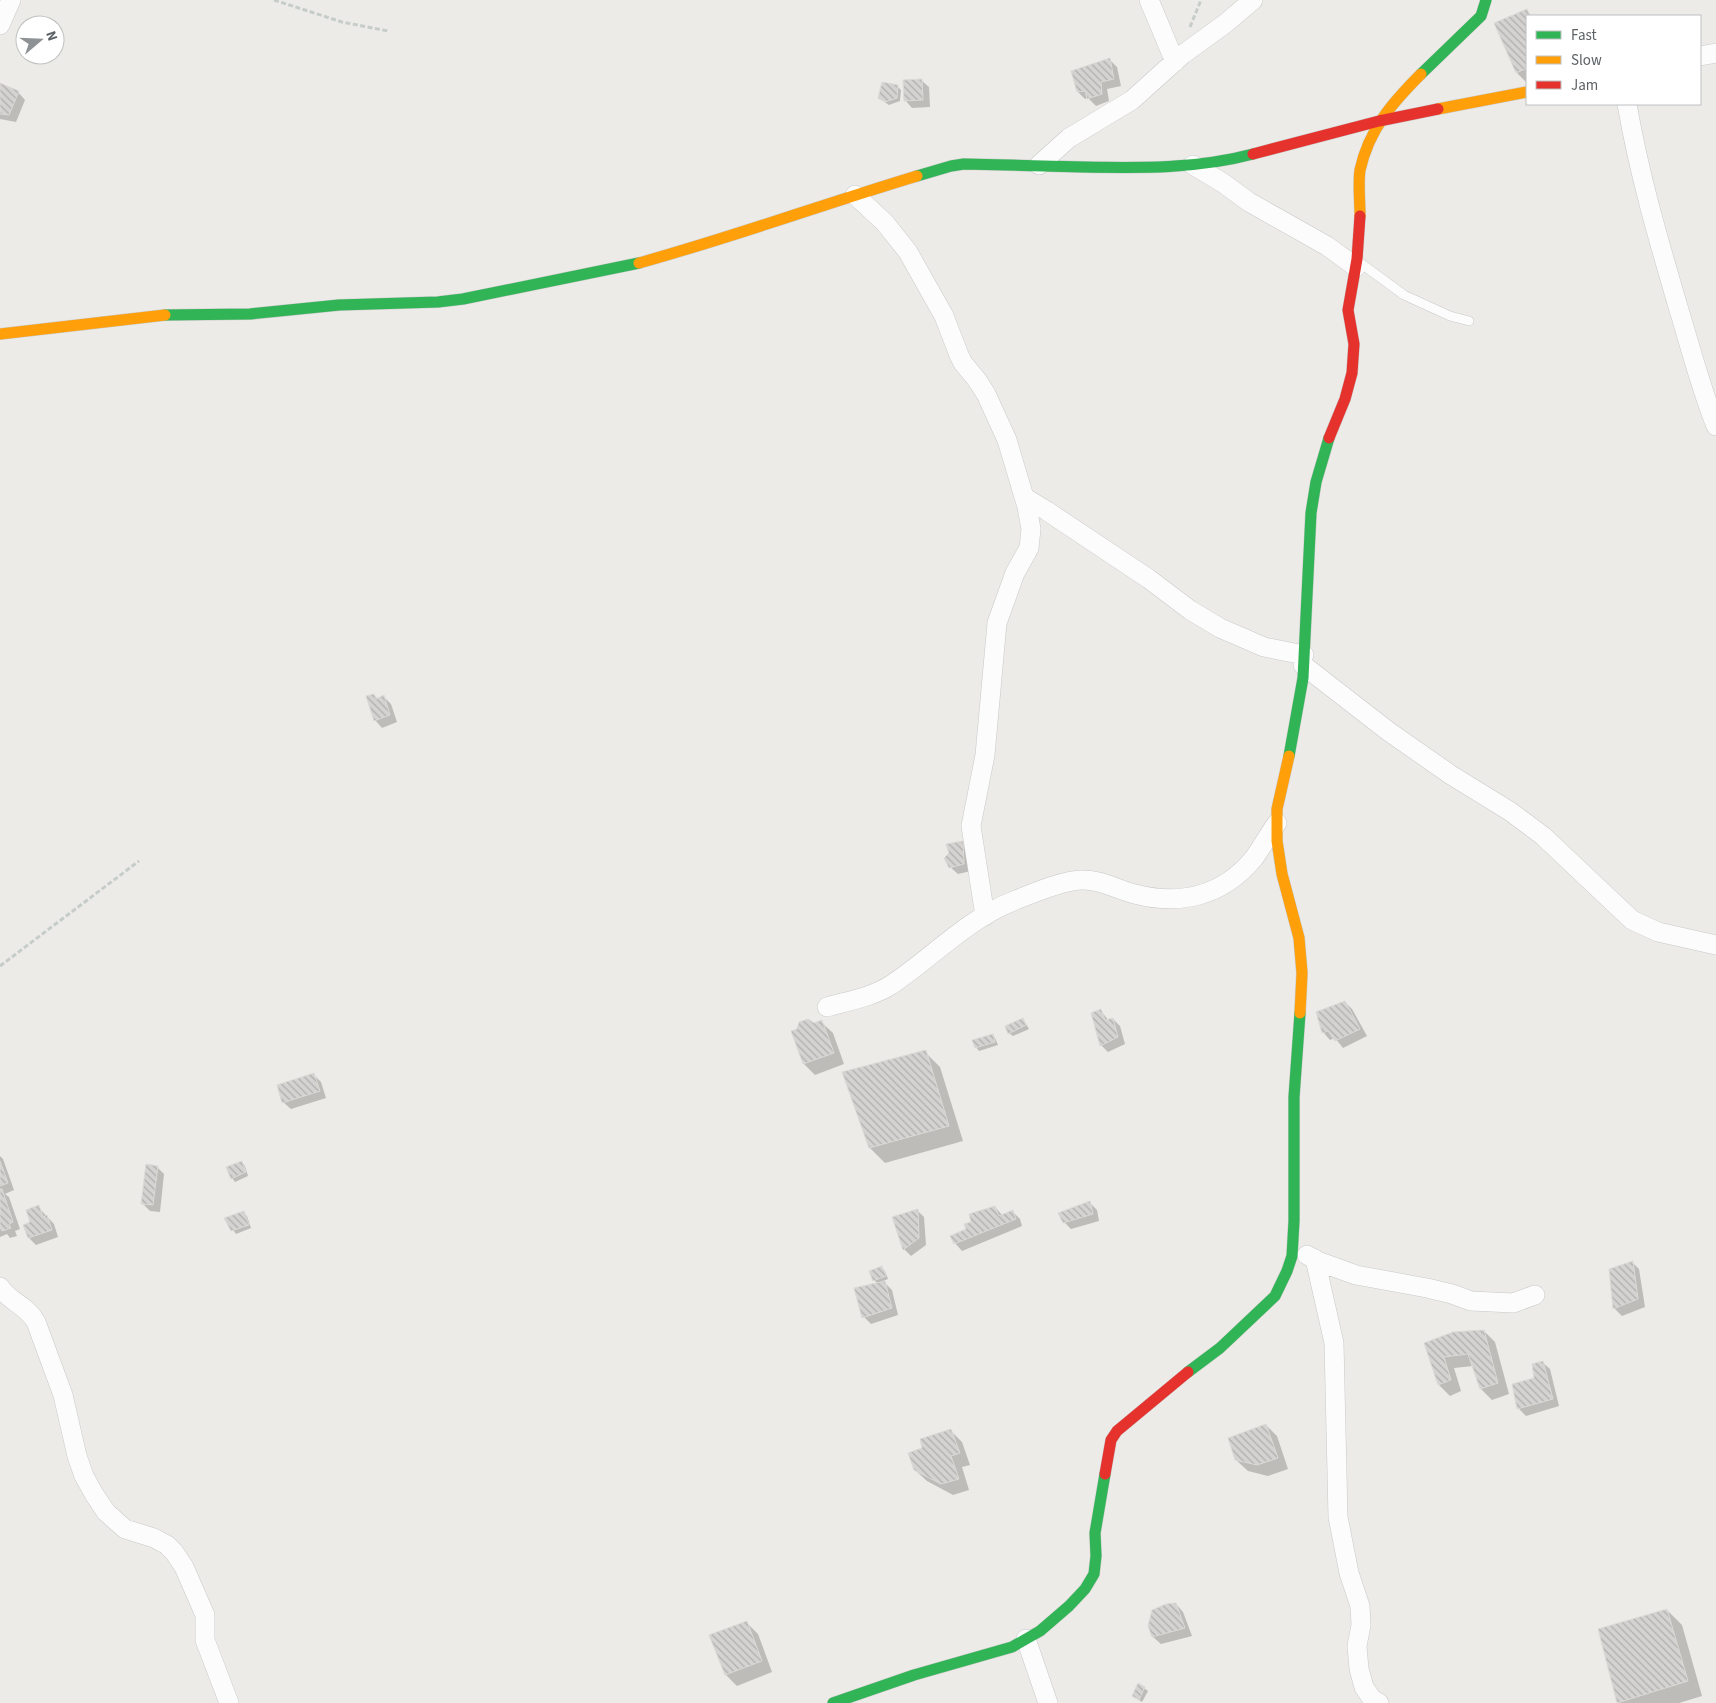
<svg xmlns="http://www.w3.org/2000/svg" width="1716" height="1703" viewBox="0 0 1716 1703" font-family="'Source Sans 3',sans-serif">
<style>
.shadow{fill:#0003}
.building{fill:url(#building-back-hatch);stroke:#dcdad6}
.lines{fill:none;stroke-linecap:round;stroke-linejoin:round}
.lane-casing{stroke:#c8c9c9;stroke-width:10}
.street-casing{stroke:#c8c9c9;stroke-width:20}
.fast-casing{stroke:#c9caca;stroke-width:12}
.slow-casing{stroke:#c9caca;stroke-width:12}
.jam-casing{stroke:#c9caca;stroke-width:12}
.path{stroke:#c6cdc9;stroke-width:3;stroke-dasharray:5 2.5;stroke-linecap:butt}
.lane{stroke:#fcfcfc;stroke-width:9}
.street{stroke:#fcfcfc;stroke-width:19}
.fast{stroke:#30b455;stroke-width:11}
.slow{stroke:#ff9f0a;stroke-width:11}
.jam{stroke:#e5322d;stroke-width:11}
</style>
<defs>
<pattern id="building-back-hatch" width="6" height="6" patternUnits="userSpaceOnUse" patternTransform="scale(1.25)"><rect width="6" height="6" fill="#d5d3d1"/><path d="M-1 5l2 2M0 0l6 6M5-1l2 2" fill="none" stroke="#b0afad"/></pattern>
</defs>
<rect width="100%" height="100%" fill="#edebe8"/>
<path class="shadow" d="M 1526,10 L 1532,16 L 1527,16 L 1527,83 L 1517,73 L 1496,24 Z
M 1110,60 L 1117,67 L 1121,86 L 1107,89 L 1109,101 L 1096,106 L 1088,98 L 1085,99 L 1078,92 Z
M 921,80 L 929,87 L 930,107 L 912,108 L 905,100 Z
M 0,85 L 18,92 L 25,100 L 16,122 L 0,119 Z
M 897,86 L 901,90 L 900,101 L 889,105 L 879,98 Z
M 374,695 L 378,699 L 384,697 L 391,704 L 397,722 L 382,728 L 375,720 Z
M 962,842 L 969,849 L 971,871 L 958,874 L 950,867 Z
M 1345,1002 L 1352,1009 L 1367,1036 L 1343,1048 L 1335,1038 L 1330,1040 L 1323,1032 Z
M 1101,1011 L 1109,1021 L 1113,1019 L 1120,1026 L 1125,1044 L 1108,1052 L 1101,1045 Z
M 1023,1019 L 1029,1029 L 1013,1036 L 1009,1033 Z
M 821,1022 L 833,1033 L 844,1064 L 815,1075 L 804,1064 L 813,1025 Z
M 992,1035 L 995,1038 L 998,1045 L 979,1051 L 976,1047 Z
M 925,1052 L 940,1067 L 963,1141 L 885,1163 L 870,1148 Z
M 314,1075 L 321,1082 L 326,1098 L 291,1109 L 283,1102 Z
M 0,1156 L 3,1159 L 14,1190 L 5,1194 L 9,1197 L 20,1229 L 15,1231 L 17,1236 L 10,1238 L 7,1234 L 0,1237 Z
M 242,1163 L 245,1166 L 248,1176 L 235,1182 L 232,1178 Z
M 157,1167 L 164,1174 L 160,1212 L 150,1211 L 142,1203 Z
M 1090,1203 L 1097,1210 L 1099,1221 L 1071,1229 L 1064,1222 Z
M 38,1207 L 54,1224 L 58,1237 L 36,1245 L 29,1238 L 25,1226 L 32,1223 Z
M 995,1207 L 1003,1216 L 1013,1212 L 1020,1219 L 1022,1226 L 962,1251 L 955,1243 L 968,1230 L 973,1223 Z
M 917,1210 L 924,1217 L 926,1245 L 911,1256 L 904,1249 L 894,1217 Z
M 244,1213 L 247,1216 L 251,1228 L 236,1234 L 226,1219 Z
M 1632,1262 L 1639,1269 L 1645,1307 L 1622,1316 L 1615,1309 L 1610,1270 Z
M 882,1268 L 885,1271 L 888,1279 L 883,1281 L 892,1290 L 898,1315 L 871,1324 L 864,1317 L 878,1284 L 874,1280 Z
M 1484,1331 L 1495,1342 L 1509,1394 L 1492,1400 L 1481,1389 L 1473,1366 L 1454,1368 L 1461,1391 L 1450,1396 L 1439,1385 L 1425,1344 Z
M 1542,1362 L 1550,1369 L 1559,1406 L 1526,1416 L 1518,1408 L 1536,1378 Z
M 1266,1425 L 1277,1436 L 1288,1469 L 1268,1476 L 1248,1471 L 1236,1460 Z
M 951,1431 L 962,1442 L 970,1465 L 962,1467 L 969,1490 L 953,1495 L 927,1481 L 915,1470 L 924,1449 Z
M 1176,1604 L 1183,1612 L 1192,1636 L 1161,1644 L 1153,1637 L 1150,1626 Z
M 1667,1610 L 1682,1625 L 1702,1696 L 1679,1703 L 1619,1703 Z
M 747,1623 L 758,1634 L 772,1672 L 737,1686 L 726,1675 L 711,1636 Z
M 1144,1688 L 1148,1691 L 1142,1702 L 1133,1696 Z"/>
<path class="building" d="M 1527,9 L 1530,16 L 1527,16 L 1527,68 L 1516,73 L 1494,23 Z
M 1110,58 L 1114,79 L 1101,82 L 1102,94 L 1087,99 L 1085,91 L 1077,92 L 1071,71 Z
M 922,79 L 923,100 L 904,101 L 903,80 Z
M 882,82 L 898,85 L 897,98 L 885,102 L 878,98 Z
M 0,83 L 19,91 L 9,115 L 0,114 Z
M 374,694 L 376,699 L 384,695 L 390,715 L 374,721 L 366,696 Z
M 963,841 L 964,864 L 949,868 L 944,858 L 949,853 L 946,844 Z
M 1345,1001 L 1360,1029 L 1335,1041 L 1328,1031 L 1322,1033 L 1316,1012 Z
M 1101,1009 L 1105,1020 L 1113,1018 L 1118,1037 L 1100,1046 L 1091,1013 Z
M 1023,1018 L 1026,1025 L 1008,1034 L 1005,1026 Z
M 808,1019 L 814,1023 L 822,1020 L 834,1053 L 803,1064 L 791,1031 L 797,1029 L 799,1022 Z
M 993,1034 L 995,1042 L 975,1048 L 972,1040 Z
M 926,1050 L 949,1126 L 869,1148 L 842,1072 Z
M 314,1073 L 320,1091 L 282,1103 L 277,1085 Z
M 0,1161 L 8,1183 L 0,1186 Z
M 242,1161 L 246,1172 L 231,1179 L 226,1167 Z
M 146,1164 L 158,1166 L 153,1205 L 141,1204 Z
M 0,1189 L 2,1189 L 13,1222 L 9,1224 L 11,1228 L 2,1231 L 0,1227 Z
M 1090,1201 L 1093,1214 L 1063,1223 L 1058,1213 Z
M 39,1205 L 43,1217 L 47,1215 L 52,1230 L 28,1238 L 23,1225 L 30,1222 L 26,1210 Z
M 995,1206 L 999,1216 L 1013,1210 L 1016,1219 L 954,1244 L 950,1236 L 966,1229 L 964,1224 L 971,1222 L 969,1214 Z
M 918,1209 L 919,1238 L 903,1250 L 892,1217 Z
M 244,1211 L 249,1225 L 231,1231 L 224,1218 Z
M 1633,1261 L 1638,1299 L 1613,1309 L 1609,1269 Z
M 882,1266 L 886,1276 L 873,1281 L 869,1271 Z
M 885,1281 L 892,1308 L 862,1318 L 854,1288 Z
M 1484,1330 L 1498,1383 L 1480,1389 L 1468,1354 L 1444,1357 L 1451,1380 L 1438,1385 L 1424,1343 L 1453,1332 Z
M 1543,1361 L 1553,1399 L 1517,1409 L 1512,1384 L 1534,1378 L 1532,1364 Z
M 1266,1424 L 1278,1458 L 1257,1465 L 1235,1460 L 1228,1438 Z
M 951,1429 L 960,1453 L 951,1456 L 959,1479 L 941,1484 L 914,1470 L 908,1453 L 922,1448 L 920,1439 Z
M 1176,1603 L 1185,1628 L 1152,1637 L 1148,1626 L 1152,1610 L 1166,1604 Z
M 1667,1609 L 1688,1681 L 1617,1703 L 1598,1629 Z
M 747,1621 L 762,1661 L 725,1675 L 709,1635 Z
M 1138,1683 L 1145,1687 L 1139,1700 L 1132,1696 Z"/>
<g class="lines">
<defs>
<path id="lane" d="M 1359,262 L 1404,295 L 1450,316 L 1469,321"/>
<path id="street" d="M 1149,0 L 1175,62
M 0,25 L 11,0
M 1700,56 L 1716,53
M 1627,104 C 1639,174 1659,242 1679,310 C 1691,349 1701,389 1716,426
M 1039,165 L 1069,138 L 1132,100 L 1182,55 L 1226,23 L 1253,0
M 1193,165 L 1223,183 L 1249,202 L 1327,246 L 1356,267
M 855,195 L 885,223 L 908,252 L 944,316 L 959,355 L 963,363 L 977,380 L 986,394 L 1007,440 L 1027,507 L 1031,529 L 1029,548 L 1015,573 L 997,623 L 985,755 L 971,826 L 985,916
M 1024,497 L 1047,511 L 1149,579 L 1190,610 L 1220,628 L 1264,647 L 1304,655
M 1303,665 L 1388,731 L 1451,775 L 1511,812 L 1543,836 L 1632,920 L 1658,932 L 1716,945
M 827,1007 C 848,1001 872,997 891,985 C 933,957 968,918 1016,900 C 1033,893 1066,879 1084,880 C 1102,880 1118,890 1135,894 C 1180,906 1223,896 1254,858 C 1262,847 1269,834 1277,823
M 1307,1255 L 1320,1262 L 1356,1275 L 1427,1288 L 1452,1294 L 1471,1301 L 1513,1303 L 1535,1295
M 1315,1259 L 1334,1343 L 1338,1517 L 1349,1573 L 1360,1606 L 1361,1625 L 1357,1646 L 1359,1669 L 1364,1687 L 1372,1699 L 1379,1703
M 0,1287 C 10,1303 26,1304 36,1322 L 63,1395 L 77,1456 L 84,1476 L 94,1494 L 106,1512 L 125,1529 L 154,1538 L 167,1545 L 174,1552 L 184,1567 L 205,1615 L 205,1640 L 229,1703
M 1026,1639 L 1048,1703"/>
<path id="fast" d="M 1421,74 L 1481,16 L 1486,0
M 917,176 L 951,166 L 964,164 C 1004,165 1043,166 1083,167 C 1141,168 1197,169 1253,154
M 165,315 L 250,314 L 339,305 L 438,302 L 463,299 L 639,263
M 1289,756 L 1303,678 L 1311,513 L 1316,482 L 1329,438
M 1188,1372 L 1220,1348 L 1275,1296 L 1287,1271 L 1292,1256 L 1294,1221 L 1294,1097 L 1300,1013
M 833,1703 L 914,1675 L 1012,1647 L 1040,1631 L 1069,1606 L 1085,1589 L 1094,1574 L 1096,1556 L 1095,1533 L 1105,1474"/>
<path id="slow" d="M 1438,109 L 1527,92
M 1360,216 C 1360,201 1358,184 1360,170 C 1369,129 1393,102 1421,74
M 639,263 C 733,237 824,204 917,176
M 0,334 L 165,315
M 1289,756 L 1277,809 L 1277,841 L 1282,874 L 1299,938 L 1302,973 L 1300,1013"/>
<path id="jam" d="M 1253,154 L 1379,121 L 1438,109
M 1329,438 L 1345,399 L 1352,373 L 1354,344 L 1348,310 L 1357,259 L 1360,216
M 1105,1474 L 1111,1440 L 1117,1431 L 1188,1372"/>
</defs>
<use href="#lane" class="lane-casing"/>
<use href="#street" class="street-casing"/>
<use href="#fast" class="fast-casing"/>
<use href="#slow" class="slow-casing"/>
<use href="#jam" class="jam-casing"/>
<path class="path" d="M 274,0 L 342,22 L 388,31
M 1190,27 L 1201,0
M 0,966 L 139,861"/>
<use href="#lane" class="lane"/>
<use href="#street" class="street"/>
<use href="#fast" class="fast"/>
<use href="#slow" class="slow"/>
<use href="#jam" class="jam"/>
</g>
<rect x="1526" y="15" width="175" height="90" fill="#ffffff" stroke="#bec0c2"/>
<rect x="1536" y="31" width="25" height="8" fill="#30b455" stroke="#bec0c2"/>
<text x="1571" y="40" font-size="15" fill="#5c6266">Fast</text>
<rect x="1536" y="56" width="25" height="8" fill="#ff9f0a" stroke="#bec0c2"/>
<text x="1571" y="65" font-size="15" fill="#5c6266">Slow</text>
<rect x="1536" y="81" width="25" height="8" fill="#e5322d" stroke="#bec0c2"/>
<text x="1571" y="90" font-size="15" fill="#5c6266">Jam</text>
<g transform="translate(40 40) rotate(71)"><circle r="24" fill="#ffffff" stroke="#bec0c2"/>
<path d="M0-4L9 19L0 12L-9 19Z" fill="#8f9294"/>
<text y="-8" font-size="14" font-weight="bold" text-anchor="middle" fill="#5c6266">N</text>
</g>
</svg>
